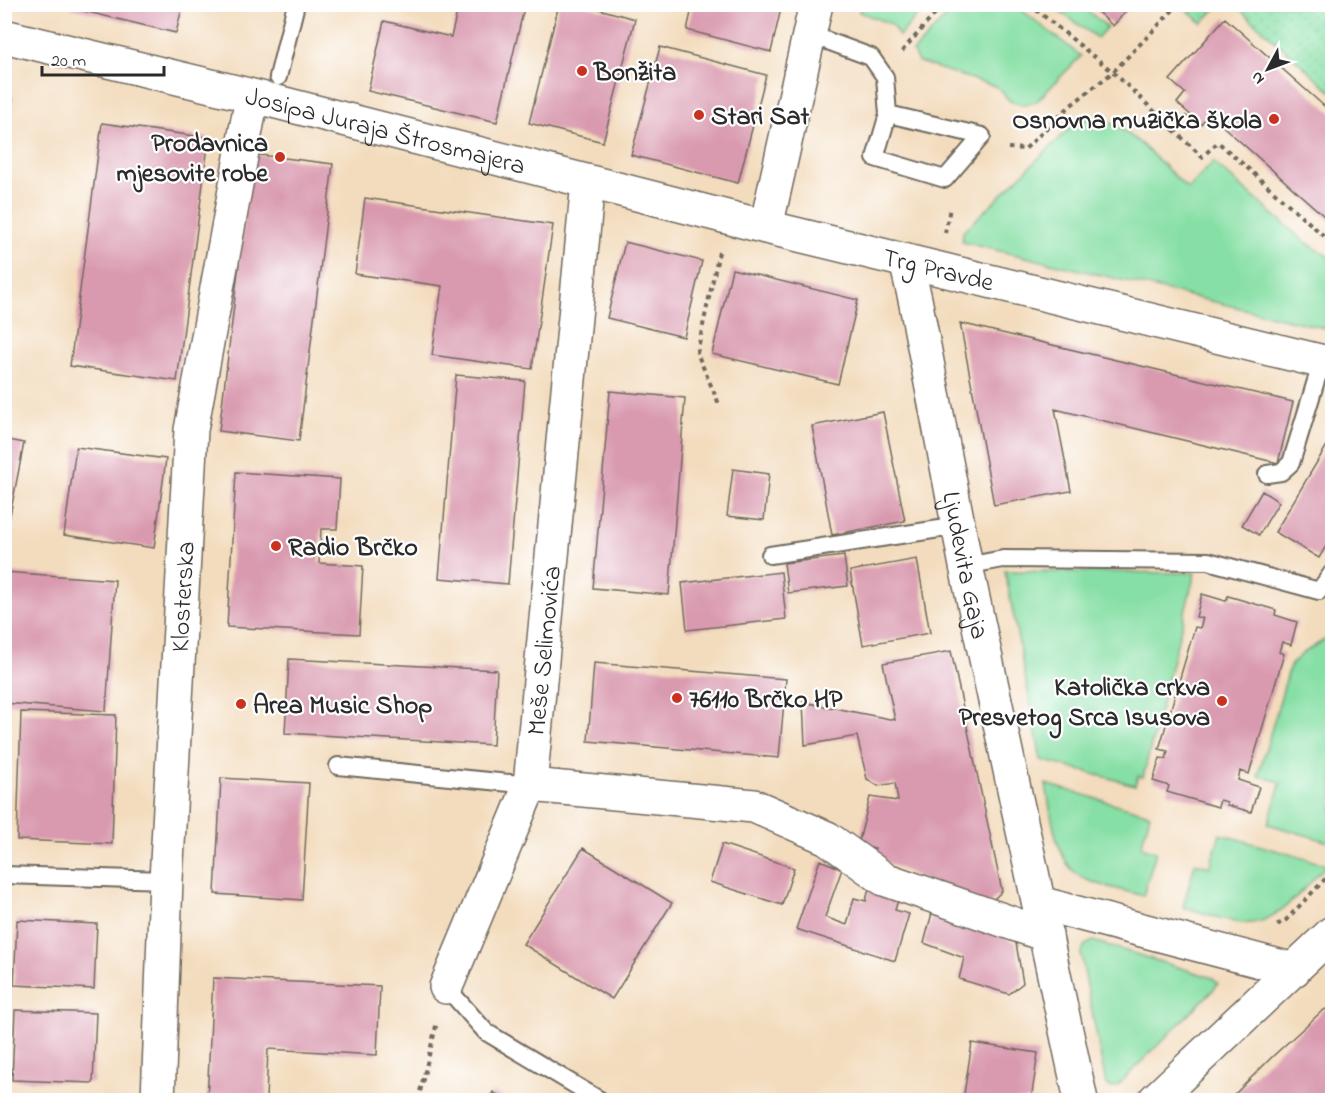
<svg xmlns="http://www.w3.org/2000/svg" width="1337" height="1105" viewBox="0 0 1337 1105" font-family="'Indie Flower',sans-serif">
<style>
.green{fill:#86dfa4;stroke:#588568;stroke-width:1.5}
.park{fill:url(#park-dots);stroke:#588568;stroke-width:1.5}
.building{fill:#d99aaf}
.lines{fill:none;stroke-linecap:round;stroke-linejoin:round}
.service-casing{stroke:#71695e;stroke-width:20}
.minor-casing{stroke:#71695e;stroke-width:36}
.secondary-casing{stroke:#71695e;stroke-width:36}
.path{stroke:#71695e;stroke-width:4;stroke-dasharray:4.5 4.5;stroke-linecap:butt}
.service{stroke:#fff;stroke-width:16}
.minor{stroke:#fff;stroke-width:33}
.secondary{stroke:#fff;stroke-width:33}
.poi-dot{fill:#c8321e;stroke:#fff;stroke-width:2}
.labels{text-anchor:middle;stroke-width:4.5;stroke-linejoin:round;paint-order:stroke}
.poi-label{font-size:26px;font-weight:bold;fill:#2b2b2b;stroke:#fff;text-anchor:start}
.street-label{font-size:26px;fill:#2b2b2b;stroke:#fff}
</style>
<defs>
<pattern id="park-dots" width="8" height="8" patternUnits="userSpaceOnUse" patternTransform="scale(1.5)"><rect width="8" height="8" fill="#86dfa4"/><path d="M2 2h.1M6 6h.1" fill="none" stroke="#74c08d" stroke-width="1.8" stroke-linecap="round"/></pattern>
</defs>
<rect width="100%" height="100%" fill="#fff"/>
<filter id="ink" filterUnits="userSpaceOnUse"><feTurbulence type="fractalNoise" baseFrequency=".0167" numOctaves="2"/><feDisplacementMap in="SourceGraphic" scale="12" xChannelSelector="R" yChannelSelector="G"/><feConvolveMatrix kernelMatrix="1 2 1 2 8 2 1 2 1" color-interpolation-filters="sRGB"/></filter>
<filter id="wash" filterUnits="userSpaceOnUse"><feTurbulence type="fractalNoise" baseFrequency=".008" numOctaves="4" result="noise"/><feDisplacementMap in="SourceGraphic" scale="24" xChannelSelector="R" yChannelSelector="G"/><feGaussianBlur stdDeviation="1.35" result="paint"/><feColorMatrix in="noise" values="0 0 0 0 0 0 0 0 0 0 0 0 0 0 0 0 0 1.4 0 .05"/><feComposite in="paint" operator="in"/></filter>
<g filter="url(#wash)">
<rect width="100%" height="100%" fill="#f3dcbd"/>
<path class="green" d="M 860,5 L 860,4 L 927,5 L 899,36 L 891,24 L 859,12 Z
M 1015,5 L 1081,56 L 1036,102 L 1029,104 L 1019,104 L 1010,101 L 997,87 L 918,62 L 913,52 L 957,5 Z
M 1051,5 L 1081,5 L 1107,27 L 1097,38 Z
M 1096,116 C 1133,130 1160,163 1188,189 L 1213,162 L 1304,241 L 1332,259 L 1332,330 L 962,242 L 963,232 L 1079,119 Z
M 1005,571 L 1195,573 L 1143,777 L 1138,776 L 1135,785 L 1041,760 Z
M 1332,635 L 1332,843 L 1268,824 L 1281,782 L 1258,776 L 1290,666 L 1303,653 Z
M 1046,784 L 1150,814 L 1141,847 L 1156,852 L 1143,896 C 1124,890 1103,887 1085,879 C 1055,867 1051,812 1046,784 Z
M 1220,834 L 1327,865 C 1304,887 1276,928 1241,923 C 1222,920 1202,912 1183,907 L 1195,863 L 1210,867 Z
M 1093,941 L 1213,978 L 1218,983 L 1214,989 L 1117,1086 L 1111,1088 L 1106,1084 L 1081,955 L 1084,946 Z"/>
<path class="park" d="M 1181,5 L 1219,5 L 1202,23 Z
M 1235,5 L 1332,5 L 1332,92 Z"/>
<g id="blocks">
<path class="building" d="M 72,4 L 183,4 L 176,33 L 71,8 Z
M 459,4 L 525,4 L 497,122 L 368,91 L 384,21 L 451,37 Z
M 559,4 L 581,4 L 635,19 L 603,142 L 529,123 Z
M 693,4 L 782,4 L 771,52 L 687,30 Z
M 1089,4 L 1132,4 L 1113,26 Z
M 1225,18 L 1332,113 L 1332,223 L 1209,114 L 1201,124 L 1177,103 L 1185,93 L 1170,80 Z
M 660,47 L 766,75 L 738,183 L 631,155 Z
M 4,96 L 13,99 L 5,128 L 4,127 Z
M 102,123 L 209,138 L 177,381 L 70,366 Z
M 252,154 L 333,164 L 299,441 L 219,431 Z
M 365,198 L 553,225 L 532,369 L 432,355 L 442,286 L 355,274 Z
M 625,242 L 702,261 L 684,337 L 607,318 Z
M 732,269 L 858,300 L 838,384 L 712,354 Z
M 960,323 L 1293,402 L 1278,463 L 1055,409 L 1071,491 L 994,505 Z
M 456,375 L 525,381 L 508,584 L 439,578 Z
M 610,391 L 685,398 L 669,595 L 593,588 Z
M 883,412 L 905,521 L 832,535 L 812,426 Z
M 1332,437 L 1332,536 L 1319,558 L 1275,532 Z
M 4,439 L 24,443 L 6,536 L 4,536 Z
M 76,447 L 166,459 L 154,548 L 64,535 Z
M 733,469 L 769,474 L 764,520 L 727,516 Z
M 236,472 L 340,479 L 337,529 L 321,529 L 319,563 L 363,566 L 359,634 L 227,627 Z
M 1262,491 L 1279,502 L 1259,535 L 1242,525 Z
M 844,556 L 848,586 L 788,593 L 784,563 Z
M 917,559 L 930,633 L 863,645 L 850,571 Z
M 4,572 L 115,580 L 106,711 L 4,703 Z
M 781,572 L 786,619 L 687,630 L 682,583 Z
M 1202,594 L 1226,601 L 1228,596 L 1276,610 L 1275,615 L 1297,622 L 1291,645 L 1282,642 L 1279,652 L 1284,654 L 1249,774 L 1240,771 L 1238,780 L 1259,787 L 1251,812 L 1227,805 L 1227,802 L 1220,800 L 1218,807 L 1167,792 L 1169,786 L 1153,781 L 1160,758 L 1166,759 L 1168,751 L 1159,749 L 1195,627 L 1200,628 L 1203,618 L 1196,617 Z
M 951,651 L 1002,891 L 988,905 L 920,878 L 872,855 L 875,849 L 858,845 L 870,797 L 898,801 L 895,783 L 878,786 L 867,779 L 857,736 L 805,745 L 803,702 L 895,720 L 883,663 Z
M 289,659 L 497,670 L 493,745 L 285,733 Z
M 594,663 L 786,679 L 779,758 L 588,741 Z
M 21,712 L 116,715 L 112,844 L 17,840 Z
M 221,778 L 309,783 L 302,900 L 215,894 Z
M 722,844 L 794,868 L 782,905 L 710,882 Z
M 583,848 L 672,903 L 612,999 L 523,944 Z
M 820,860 L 842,869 L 825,917 L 847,925 L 854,898 L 866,901 L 869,888 L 899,897 L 895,910 L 909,914 L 895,961 L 796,929 Z
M 933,909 L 973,923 L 1016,943 L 1023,983 L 1009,994 L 959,979 L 964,958 L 924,943 Z
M 17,920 L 97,924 L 94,989 L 14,985 Z
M 213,978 L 380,986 L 377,1055 L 268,1049 L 266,1100 L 207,1100 Z
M 1332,1006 L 1332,1100 L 1229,1100 L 1273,1056 L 1322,1011 Z
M 15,1010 L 96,1013 L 93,1083 L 12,1080 Z
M 972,1043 L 1038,1053 L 1031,1100 L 963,1100 Z
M 493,1092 L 506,1100 L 488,1100 Z"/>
</g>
</g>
<g filter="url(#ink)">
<use href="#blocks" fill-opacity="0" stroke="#71695e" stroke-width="1.5"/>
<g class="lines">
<defs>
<path id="service" d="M 809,34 L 871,57 L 885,77 L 888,114 L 875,158 L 945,179 L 982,136 L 888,114
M 278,77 L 296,4
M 1267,474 L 1281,472 L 1291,463 L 1322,361
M 770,555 L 959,526
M 966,566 L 1003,559 L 1208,561 L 1319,591 L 1332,573
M 338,766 L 530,785
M 4,875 L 166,880
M 446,987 L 486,1032 L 600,1100"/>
<g id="minor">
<path d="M 766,227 L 816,4"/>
<path id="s1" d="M 906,261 L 915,299 L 966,566 L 1081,1100"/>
<path d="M 530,785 L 754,806 L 827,838 L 884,879 L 1046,935"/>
<path d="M 1039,903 L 1294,970"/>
<path id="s2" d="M 446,987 L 530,785 L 588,182"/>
<path id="s3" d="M 158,1100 L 166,880 L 191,430 L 252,97"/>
<path d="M 1155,1100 L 1332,933"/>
</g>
<g id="secondary">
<path id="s4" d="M 4,36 L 273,101 L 766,227 L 1332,364"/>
</g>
</defs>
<use href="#service" class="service-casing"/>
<use href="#minor" class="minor-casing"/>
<use href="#secondary" class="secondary-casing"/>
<path class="path" d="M 1029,4 L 1113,72 L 1174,130 L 1189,114
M 902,51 L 944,4
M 1174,130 L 1202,157 L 1218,142 L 1332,243
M 1008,148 L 1025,149 L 1070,106 L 1113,72 L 1179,4
M 945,233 L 950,208
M 719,252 L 697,353 L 719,404
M 1277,925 L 1286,920 L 1332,872
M 418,1100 L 437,1022"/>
<use href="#service" class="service"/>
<use href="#minor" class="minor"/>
<use href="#secondary" class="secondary"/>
</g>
</g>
<g class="poi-dot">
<circle cx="582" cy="71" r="6"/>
<circle cx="699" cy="115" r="6"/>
<circle cx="1274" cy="119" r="6"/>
<circle cx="280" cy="157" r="6"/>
<circle cx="276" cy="546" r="6"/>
<circle cx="677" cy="698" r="6"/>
<circle cx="1222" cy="701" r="6"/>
<circle cx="241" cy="704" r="6"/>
</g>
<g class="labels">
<g class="poi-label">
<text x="594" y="80">Bonžita</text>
<text x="711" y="124">Stari Sat</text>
<text x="1262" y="128" text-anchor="end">Osnovna muzička škola</text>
<text x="268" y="151" text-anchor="end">Prodavnica<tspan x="268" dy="30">mjesovite robe</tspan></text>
<text x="288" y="555">Radio Brčko</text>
<text x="1210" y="695" text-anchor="end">Katolička crkva<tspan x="1210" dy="30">Presvetog Srca Isusova</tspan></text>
<text x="689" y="707">76110 Brčko HP</text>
<text x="253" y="713">Area Music Shop</text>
</g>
<g class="street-label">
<text dy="9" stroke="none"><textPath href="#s4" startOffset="393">Josipa Juraja Štrosmajera</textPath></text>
<text dy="9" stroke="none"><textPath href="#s4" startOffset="963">Trg Pravde</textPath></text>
<text dy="9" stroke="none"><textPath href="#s1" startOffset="310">Ljudevita Gaja</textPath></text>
<text dy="9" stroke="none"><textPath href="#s3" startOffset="504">Klosterska</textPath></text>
<text dy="9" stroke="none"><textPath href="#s2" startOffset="354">Meše Selimovića</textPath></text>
</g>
</g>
<rect width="1337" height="1105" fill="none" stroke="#fff" stroke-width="24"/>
<g transform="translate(1268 69) rotate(229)" stroke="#ffffff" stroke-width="4.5" paint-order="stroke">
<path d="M0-4.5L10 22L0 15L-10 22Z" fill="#2b2b2b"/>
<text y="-9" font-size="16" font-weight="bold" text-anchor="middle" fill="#2b2b2b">N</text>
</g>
<path d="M42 66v9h122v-9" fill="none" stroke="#2b2b2b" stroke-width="3"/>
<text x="51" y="66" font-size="18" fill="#2b2b2b" stroke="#ffffff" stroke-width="4.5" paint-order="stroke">20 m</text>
</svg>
